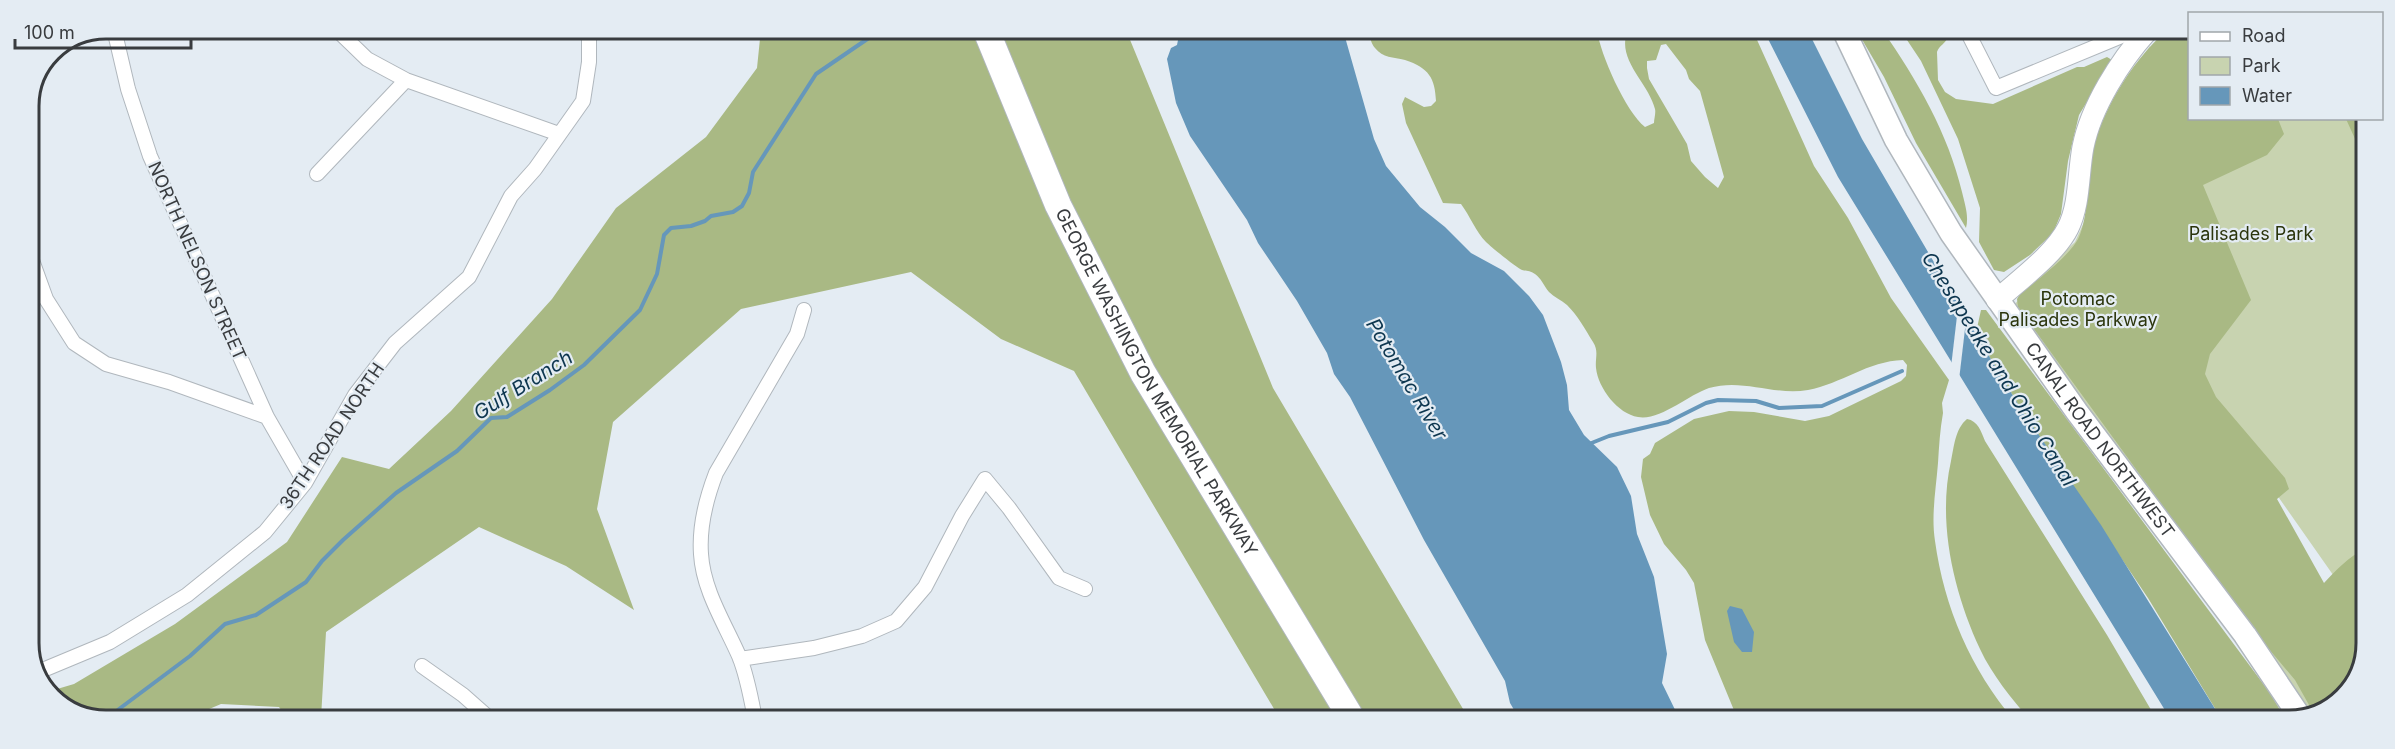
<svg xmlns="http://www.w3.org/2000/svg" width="2395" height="749" viewBox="0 0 2395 749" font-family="Inter,sans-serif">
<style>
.green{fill:#c8d3b0}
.forest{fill:#a9b984;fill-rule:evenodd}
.water{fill:#6697ba}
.pier{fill:#e4ecf3}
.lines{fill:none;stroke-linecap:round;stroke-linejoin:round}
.stream{stroke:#6697ba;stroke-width:4}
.minor-casing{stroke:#b0b7bd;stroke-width:16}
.primary-casing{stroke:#b0b7bd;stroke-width:23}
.trunk-casing{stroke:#b0b7bd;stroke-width:25}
.motorway-casing{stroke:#b0b7bd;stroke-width:28}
.minor{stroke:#fff;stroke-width:14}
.primary{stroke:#fff;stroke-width:21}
.trunk{stroke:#fff;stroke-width:22}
.motorway{stroke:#fff;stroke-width:26}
.labels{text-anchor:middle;stroke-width:4.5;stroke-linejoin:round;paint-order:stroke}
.park-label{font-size:18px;fill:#2b350c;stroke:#e4ecf3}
.street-label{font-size:18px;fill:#393c3f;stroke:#e4ecf3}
.water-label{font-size:20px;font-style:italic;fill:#0d364f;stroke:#e4ecf3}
.rim{fill:none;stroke:#393c3f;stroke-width:3}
</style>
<rect width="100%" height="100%" fill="#e4ecf3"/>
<path class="green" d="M 2150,46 L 2190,118 L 2366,119 L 2364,619 L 2164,334 L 2336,705 L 2306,715 L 2062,370 L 2036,339 L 2015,304 L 2037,278 L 2075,242 L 2085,220 L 2089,182 L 2098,134 L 2114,97 Z"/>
<path class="forest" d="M 761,29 L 1126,30 L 1273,388 L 1469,719 L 1280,719 L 1074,371 L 1001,339 L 911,272 L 741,309 L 613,422 L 597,509 L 634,610 L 566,566 L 479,527 L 326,632 L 321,718 L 287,718 L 279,707 L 221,704 L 188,718 L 86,718 L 47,692 L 74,684 L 175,624 L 287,542 L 342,457 L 389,469 L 451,411 L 552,299 L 616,208 L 706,137 L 757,68 Z
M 1368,30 L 1597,30 C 1600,54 1626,112 1645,127 L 1654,123 C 1654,119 1656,113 1655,109 C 1649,83 1615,59 1628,30 L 1753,31 L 1814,166 L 1848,218 L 1891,298 L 1949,380 L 1942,403 L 1943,413 C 1940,430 1939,446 1938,463 C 1936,489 1931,515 1935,541 C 1944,607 1971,670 2014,720 L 1738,720 L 1705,640 L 1694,583 L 1686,570 L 1664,544 L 1650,515 L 1641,477 L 1643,459 L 1650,454 L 1655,443 L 1694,419 L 1729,411 L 1754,412 L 1805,421 L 1829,416 L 1901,381 L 1906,376 L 1907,365 L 1903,360 C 1868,361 1841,384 1808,390 C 1774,396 1743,378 1709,388 C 1688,395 1660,421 1638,417 C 1618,414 1598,388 1596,368 C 1595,358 1599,351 1593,342 C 1585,329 1578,316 1567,305 C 1561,300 1554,297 1549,292 C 1544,286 1541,278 1535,274 C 1530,271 1527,271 1522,270 C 1517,268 1491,247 1486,242 C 1476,232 1470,216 1461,204 L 1443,203 L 1406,123 L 1402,104 L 1405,97 L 1424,107 L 1431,106 L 1436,101 C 1435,78 1429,68 1405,60 C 1393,57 1383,58 1375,48 C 1371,44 1370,36 1368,30 ZM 1666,44 L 1686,70 L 1689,79 L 1700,91 L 1724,177 L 1718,188 L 1705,177 L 1691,161 L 1687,144 L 1649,79 L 1647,68 L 1647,61 L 1656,60 L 1661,45 Z
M 1857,31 L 1883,31 C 1917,80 1948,133 1962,192 C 1965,205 1969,216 1966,228 L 1916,143 L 1884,77 Z
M 1901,31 L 1945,31 L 1948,36 C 1946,44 1939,45 1937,52 L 1938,80 L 1945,92 L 1956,99 L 1993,104 L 2077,67 L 2084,67 L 2107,57 L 2112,60 L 2079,115 L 2068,161 L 2061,214 L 2053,233 L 2030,255 L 2004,272 L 1994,270 L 1979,242 L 1980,208 L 1958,139 L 1921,61 Z
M 2166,31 L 2189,31 L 2190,118 L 2278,119 L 2284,134 L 2267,155 L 2203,185 L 2251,300 L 2210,354 L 2205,374 L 2216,397 L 2285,478 L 2289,489 L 2277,499 L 2324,583 C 2335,571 2349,557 2364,549 L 2364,663 L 2336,705 L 2313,712 L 2295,680 L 2253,630 L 2018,307 L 2017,299 L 2020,294 C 2036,281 2071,255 2079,237 C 2088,217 2087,186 2090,164 C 2097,117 2130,63 2166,31 Z
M 2346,119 L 2366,119 L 2366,164 L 2366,163 Z
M 1981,310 L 1986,310 L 2270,693 L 2286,720 L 2222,720 L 2148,598 L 2021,409 L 1980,341 L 1977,328 Z
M 1967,419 C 1978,421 1981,431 1985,441 L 2107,635 L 2157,720 L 2030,720 C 2012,699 1992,675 1980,649 C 1954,593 1937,523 1951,461 C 1954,447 1955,429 1967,419 Z"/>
<path class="water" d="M 1170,30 L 1343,30 L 1374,139 L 1386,166 L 1420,207 L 1445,227 L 1471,253 L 1504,271 L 1529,296 L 1543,315 L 1561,362 L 1567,385 L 1569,410 L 1584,435 L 1617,467 L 1631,496 L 1637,534 L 1654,577 L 1667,654 L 1662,683 L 1680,720 L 1520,720 L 1510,703 L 1505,681 L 1424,540 L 1350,397 L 1334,374 L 1327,353 L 1297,301 L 1258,243 L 1247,220 L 1190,136 L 1176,103 L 1167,59 L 1171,48 L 1177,45 L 1178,40 Z
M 1764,31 L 1808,31 L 1862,139 L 1980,341 L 2021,409 L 2101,525 L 2222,720 L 2171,720 L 1838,177 Z
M 1730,606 L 1742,609 L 1754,632 L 1752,652 L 1742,652 L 1734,642 L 1727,611 Z"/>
<path class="pier" d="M 1959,299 L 1967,312 L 1959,380 L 1951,367 Z"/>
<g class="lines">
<path class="stream" d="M 1589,444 L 1609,436 L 1668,422 L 1706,403 L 1718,400 L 1756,401 L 1779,408 L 1822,406 L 1902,371
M 107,718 L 190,656 L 225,624 L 256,615 L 306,582 L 322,561 L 343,540 L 396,493 L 457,451 L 491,418 L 507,417 L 550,390 L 584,365 L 640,310 L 657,274 L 664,235 L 671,228 L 691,226 L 705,221 L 711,216 L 733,212 L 742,206 L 749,193 L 753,172 L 816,74 L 882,29"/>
<defs>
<path id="minor" d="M 114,29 L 128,89 L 150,156 L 267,417 L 305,483
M 336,29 L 367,59 L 406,80 L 559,134
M 1967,31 L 1996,88 L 2124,35 L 2146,31
M 317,174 L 406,80
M 29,252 L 46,299 L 74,343 L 106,364 L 169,382 L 267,417
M 740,659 L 814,648 L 862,636 L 896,621 L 925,587 L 962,516 L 985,479 L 1009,508 L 1059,578 L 1085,589
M 422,666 L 463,695 L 489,718
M 38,672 L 110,642 L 187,595 L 265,532 L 305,483 L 355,395 L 395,343 L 469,277 L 511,196 L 535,169 L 583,101 L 589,62 L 589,29
M 755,719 C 751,698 747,675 739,656 C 725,624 703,590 701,554 C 699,526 706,499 716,473 L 797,334 L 804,310"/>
<path id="primary" d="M 1997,300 C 2019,280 2055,254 2068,228 C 2080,204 2078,173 2083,147 C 2091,107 2120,61 2147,31"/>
<g id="trunk">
<path id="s1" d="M 1844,31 L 1896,140 L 1951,233 L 2077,412 L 2245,635 L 2300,717"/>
</g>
<g id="motorway">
<path id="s2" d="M 986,30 L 1058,205 L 1143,373 L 1352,719"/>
</g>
</defs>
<use href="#minor" class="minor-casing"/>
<use href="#primary" class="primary-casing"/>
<use href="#trunk" class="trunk-casing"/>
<use href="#motorway" class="motorway-casing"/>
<use href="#minor" class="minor"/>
<use href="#primary" class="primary"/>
<use href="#trunk" class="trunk"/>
<use href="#motorway" class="motorway"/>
</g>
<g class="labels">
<g class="park-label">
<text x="2251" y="240">Palisades Park</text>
<text x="2078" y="305">Potomac<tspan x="2078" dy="21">Palisades Parkway</tspan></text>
</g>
<g class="street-label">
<text transform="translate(197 261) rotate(66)" y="6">NORTH NELSON STREET</text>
<text dy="6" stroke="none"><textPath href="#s2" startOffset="392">GEORGE WASHINGTON MEMORIAL PARKWAY</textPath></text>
<text transform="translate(332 436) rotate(-56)" y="6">36TH ROAD NORTH</text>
<text dy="6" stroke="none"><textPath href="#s1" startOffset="484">CANAL ROAD NORTHWEST</textPath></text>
</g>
<g class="water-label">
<text transform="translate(1999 369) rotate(58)" y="7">Chesapeake and Ohio Canal</text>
<text transform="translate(1407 379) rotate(59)" y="7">Potomac River</text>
<text transform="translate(523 385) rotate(-32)" y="7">Gulf Branch</text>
</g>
</g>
<path d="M0 0H2395V749H0ZM106 39H2289A67 67 0 0 1 2356 106V643A67 67 0 0 1 2289 710H106A67 67 0 0 1 39 643V106A67 67 0 0 1 106 39Z" fill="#e4ecf3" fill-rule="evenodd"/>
<path class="rim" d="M106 39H2289A67 67 0 0 1 2356 106V643A67 67 0 0 1 2289 710H106A67 67 0 0 1 39 643V106A67 67 0 0 1 106 39Z"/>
<rect x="2188" y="12" width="195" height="108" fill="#e4ecf3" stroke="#a0a6ab" stroke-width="1.5"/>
<rect x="2200" y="32" width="30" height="9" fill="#ffffff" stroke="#a0a6ab" stroke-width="1.5"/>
<text x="2242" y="42" font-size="18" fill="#393c3f">Road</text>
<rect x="2200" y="57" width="30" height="18" fill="#c8d3b0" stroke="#a0a6ab" stroke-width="1.5"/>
<text x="2242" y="72" font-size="18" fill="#393c3f">Park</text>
<rect x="2200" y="87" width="30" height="18" fill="#6697ba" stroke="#a0a6ab" stroke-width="1.5"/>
<text x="2242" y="102" font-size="18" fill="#393c3f">Water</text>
<path d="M15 39v9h176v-9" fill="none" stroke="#393c3f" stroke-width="3"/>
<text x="24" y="39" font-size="18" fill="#393c3f" stroke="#e4ecf3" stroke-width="4.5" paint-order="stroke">100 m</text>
</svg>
